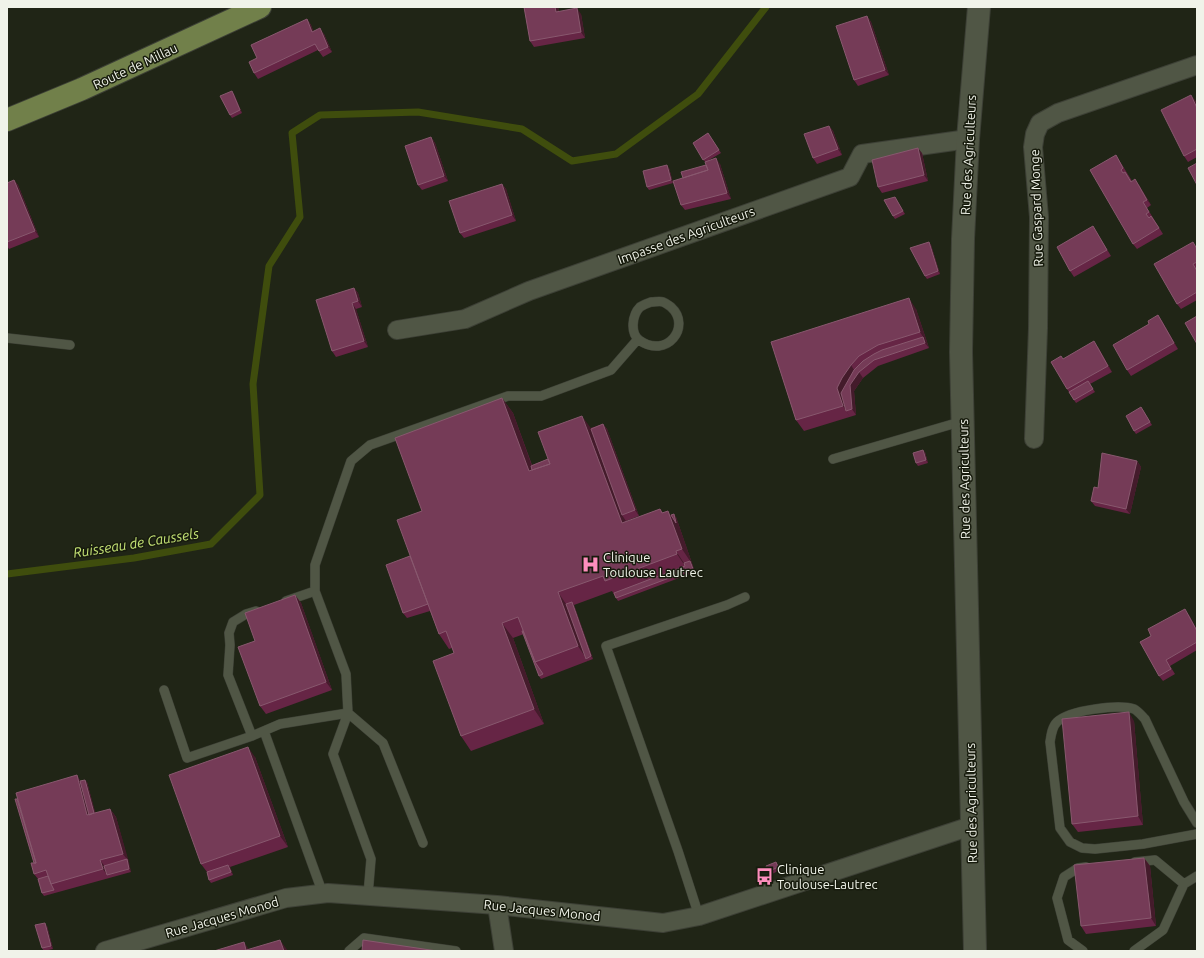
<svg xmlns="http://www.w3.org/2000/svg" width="1204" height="958" viewBox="0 0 1204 958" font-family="Ubuntu,sans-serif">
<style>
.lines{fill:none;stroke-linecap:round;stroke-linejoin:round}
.stream{stroke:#3f4d0d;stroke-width:7}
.service-casing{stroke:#3d4036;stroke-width:10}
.minor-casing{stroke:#3d4036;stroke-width:20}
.tertiary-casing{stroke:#3d4036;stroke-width:24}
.primary-casing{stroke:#3d4036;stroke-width:24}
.service{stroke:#505645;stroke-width:9}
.minor{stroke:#505645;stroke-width:18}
.tertiary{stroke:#505645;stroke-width:22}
.primary{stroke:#71804a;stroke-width:22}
.wall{fill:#662545}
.shaded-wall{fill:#441b2b}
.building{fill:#753b57;stroke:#88586e}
.labels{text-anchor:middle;stroke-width:3;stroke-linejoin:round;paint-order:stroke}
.street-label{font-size:13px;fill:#f0f3e9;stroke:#171b0d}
.poi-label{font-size:13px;fill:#f0f3e9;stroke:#171b0d;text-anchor:start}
.water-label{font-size:14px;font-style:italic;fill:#c4e275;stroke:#171b0d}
</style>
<rect width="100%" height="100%" fill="#202516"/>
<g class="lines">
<path class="stream" d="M 7,574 L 134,558 L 211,544 L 260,495 L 253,384 L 269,266 L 300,217 L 292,133 L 320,115 L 418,112 L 522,129 L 572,161 L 616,154 L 698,94 L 766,7"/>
<defs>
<path id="service" d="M 651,302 C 655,302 660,301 663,302 C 666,303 668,305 671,307 C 692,326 667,360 639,340 C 630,333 632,315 640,307 C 643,305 648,303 651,302 Z
M 7,338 L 70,345
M 833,459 L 963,421
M 286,601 L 315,591
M 256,611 L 246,614 L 233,622 L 229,633 L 230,645 L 228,675 L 252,736 L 280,724 L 348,713 L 383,743 L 423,843
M 164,690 L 187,758 L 252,736
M 264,731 L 323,894
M 1197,823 L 1184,802 L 1145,719 C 1142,716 1138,711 1134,709 C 1119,704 1069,710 1057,722 C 1052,727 1051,735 1050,742 L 1060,828 L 1070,842 L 1082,848 L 1095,849 L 1143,844 L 1197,834
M 1135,862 L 1155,860 L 1184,884
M 368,895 L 371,859 L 333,754 L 348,713 L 346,674 L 315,591 L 315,565 L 351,461 L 370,445 L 508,396 L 541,396 L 611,370 L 638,339
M 699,916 L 678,851 L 606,646 L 727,605 L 745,597
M 349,951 L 364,938 L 456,951
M 1083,951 L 1068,940 L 1057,898 L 1064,877 L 1078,868 L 1086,867
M 1134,951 L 1163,930 L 1184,884 L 1197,876"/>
<path id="minor" d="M 397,330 L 465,319 L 529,291 L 850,177 L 862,154 L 968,139
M 1034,439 L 1038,328 L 1039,217 L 1033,147 L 1035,134 L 1040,123 L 1058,113 L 1197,65
M 497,905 L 504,951
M 105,951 L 286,898 L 328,893 L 497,905 L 663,923 L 699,916 L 971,826"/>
<path id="tertiary" d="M 975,951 L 961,352 L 963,239 L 968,139 L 979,7"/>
<path id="primary" d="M 7,120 L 82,89 L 260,7"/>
</defs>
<use href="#service" class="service-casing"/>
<use href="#minor" class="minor-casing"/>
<use href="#tertiary" class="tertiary-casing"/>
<use href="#primary" class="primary-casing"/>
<use href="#service" class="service"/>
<use href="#minor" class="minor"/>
<use href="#tertiary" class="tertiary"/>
<use href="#primary" class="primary"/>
</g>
<path class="wall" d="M 524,7 L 558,7 L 559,12 L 581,14 L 585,38 L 534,47 L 530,41 Z
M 867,16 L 871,22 L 889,75 L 858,86 L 854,80 Z
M 307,19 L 311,25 L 313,31 L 324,34 L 332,52 L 323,57 L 318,50 L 258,79 L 254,73 L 257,58 Z
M 234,94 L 242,113 L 232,118 L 230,115 Z
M 1195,100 L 1197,105 L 1197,157 L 1188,162 L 1184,156 Z
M 829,126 L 833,131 L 842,155 L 817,164 L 813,158 Z
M 708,133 L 721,153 L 709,160 L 720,164 L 731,199 L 685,210 L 681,205 L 683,178 L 706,165 L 705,162 L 693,143 Z
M 431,137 L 435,143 L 448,181 L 422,190 L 418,185 Z
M 922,153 L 928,181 L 882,193 L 878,187 Z
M 1116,155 L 1132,181 L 1139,185 L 1151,205 L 1147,208 L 1163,234 L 1137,249 L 1133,244 Z
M 669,168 L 673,183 L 649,190 L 647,187 Z
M 14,180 L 18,185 L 39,237 L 9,249 L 7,246 L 7,183 Z
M 502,184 L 506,189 L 516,221 L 464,238 L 460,233 Z
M 895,197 L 905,214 L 895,219 L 893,216 Z
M 1096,231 L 1111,256 L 1074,277 L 1070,271 Z
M 929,242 L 931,245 L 940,274 L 927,279 L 925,276 Z
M 1197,248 L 1197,300 L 1181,309 L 1177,304 Z
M 354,288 L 358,293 L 362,307 L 356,309 L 368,347 L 336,357 L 332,351 Z
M 916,309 L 929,348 L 878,366 L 863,378 L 854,391 L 856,415 L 804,431 L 796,420 L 771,342 Z
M 1158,315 L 1162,321 L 1178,349 L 1131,376 L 1127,370 L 1149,324 Z
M 1098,347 L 1112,372 L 1090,384 L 1095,392 L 1076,403 L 1067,389 L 1063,359 Z
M 502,398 L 513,413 L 532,465 L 548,459 L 591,428 L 603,424 L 607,429 L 639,516 L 626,521 L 626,522 L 660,509 L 663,513 L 676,517 L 695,572 L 618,601 L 612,591 L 574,605 L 593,659 L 541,679 L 539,676 L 524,634 L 513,638 L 544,724 L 471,751 L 461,736 L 454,653 L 452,648 L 449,649 L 439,634 L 430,611 L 407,618 L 403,613 L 410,556 L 422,511 Z
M 1143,410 L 1152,425 L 1136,434 L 1134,431 Z
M 925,452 L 928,463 L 918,466 L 916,463 Z
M 1137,461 L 1141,467 L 1130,514 L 1095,506 L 1091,501 L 1098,488 Z
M 295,595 L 301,603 L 332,690 L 266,714 L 260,706 L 255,641 Z
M 1189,615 L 1197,630 L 1197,650 L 1170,666 L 1175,674 L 1163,681 L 1159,676 L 1140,642 Z
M 1134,721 L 1143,825 L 1078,832 L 1072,824 Z
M 255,757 L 288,847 L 230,867 L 233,875 L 211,883 L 209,880 L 207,872 L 201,864 Z
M 77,775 L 80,781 L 87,782 L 95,813 L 110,809 L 116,817 L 131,872 L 44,896 L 42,893 L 38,879 L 34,874 Z
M 1144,858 L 1150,866 L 1156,926 L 1086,934 L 1081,926 Z
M 776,862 L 778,865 L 780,870 L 770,875 L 768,872 Z
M 47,926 L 53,949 L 44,951 L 42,948 Z"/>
<path class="shaded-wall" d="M 555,7 L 558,7 L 560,18 L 556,12 Z
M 577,8 L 581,14 L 585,38 L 581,32 Z
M 867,16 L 871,22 L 889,75 L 885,70 Z
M 307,19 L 311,25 L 316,37 L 312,32 Z
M 320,28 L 324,34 L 332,52 L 328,47 Z
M 232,91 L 234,94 L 242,113 L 240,110 Z
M 1191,95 L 1195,100 L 1197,105 L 1197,108 Z
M 829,126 L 833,131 L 842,155 L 838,149 Z
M 431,137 L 435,143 L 448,181 L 444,176 Z
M 918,148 L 922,153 L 928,181 L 924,175 Z
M 716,158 L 720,164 L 731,199 L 727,193 Z
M 667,165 L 669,168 L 673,183 L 671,180 Z
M 1135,179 L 1139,185 L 1151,205 L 1147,200 Z
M 14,180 L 18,185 L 39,237 L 35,231 Z
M 502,184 L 506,189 L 516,221 L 512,215 Z
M 929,242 L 931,245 L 940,274 L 938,271 Z
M 354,288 L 358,293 L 362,307 L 358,301 Z
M 909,298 L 916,309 L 929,348 L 925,343 L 923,337 L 920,332 Z
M 352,303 L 356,309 L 368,347 L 364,341 Z
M 1158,315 L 1162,321 L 1178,349 L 1174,343 Z
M 1094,341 L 1098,347 L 1112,372 L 1108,366 Z
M 851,365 L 857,375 L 859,372 L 863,378 L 854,391 L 856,415 L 852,409 L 846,411 L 850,417 L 843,406 L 837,388 L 842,378 Z
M 502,398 L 513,413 L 538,483 L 529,471 Z
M 582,416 L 593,431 L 622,515 L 626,521 L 631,535 L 622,523 Z
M 603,424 L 607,429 L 639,516 L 635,510 Z
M 923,450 L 925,452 L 928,463 L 926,460 Z
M 1137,461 L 1141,467 L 1130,514 L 1126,509 Z
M 668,511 L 676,523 L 674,514 L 676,517 L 695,572 L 693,569 L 690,561 L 682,549 Z
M 676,551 L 686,566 L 687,569 L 677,554 Z
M 558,592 L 568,607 L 586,659 L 588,661 L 578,646 Z
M 295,595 L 301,603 L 332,690 L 326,682 Z
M 572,602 L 574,605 L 593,659 L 591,656 Z
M 1185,609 L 1189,615 L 1197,630 L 1197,631 Z
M 502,623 L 513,638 L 544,724 L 534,709 Z
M 1129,712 L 1134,721 L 1143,825 L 1138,816 Z
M 248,747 L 255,757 L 288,847 L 280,836 Z
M 77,775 L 82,784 L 92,820 L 87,815 Z
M 85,780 L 87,782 L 98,822 L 96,820 Z
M 110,809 L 116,817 L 129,862 L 123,854 Z
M 1144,858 L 1150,866 L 1156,926 L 1151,918 Z
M 127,859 L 129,862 L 131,872 L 129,869 Z
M 100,860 L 106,868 L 107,875 L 109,878 L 103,869 Z
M 228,865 L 230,867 L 233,875 L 231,872 Z
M 45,923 L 47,926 L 53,949 L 51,946 Z
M 280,940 L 288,951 L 284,951 Z
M 244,942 L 248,948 L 249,951 L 247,951 Z"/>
<path class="building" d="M 524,7 L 555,7 L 556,12 L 577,8 L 581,32 L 530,41 Z
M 867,16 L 885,70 L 854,80 L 836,26 Z
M 307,19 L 312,32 L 320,28 L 328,47 L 319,51 L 315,44 L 254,73 L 249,62 L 257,58 L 251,45 Z
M 232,91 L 240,110 L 230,115 L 220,96 Z
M 1191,95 L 1197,108 L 1197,113 L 1196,114 L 1197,115 L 1197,149 L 1184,156 L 1161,110 Z
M 829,126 L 838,149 L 813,158 L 804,134 Z
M 708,133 L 719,150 L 703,160 L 693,143 Z
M 431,137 L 444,176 L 418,185 L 405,146 Z
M 918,148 L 924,175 L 878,187 L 872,160 Z
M 1116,155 L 1123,168 L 1121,170 L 1123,173 L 1125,172 L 1131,182 L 1135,179 L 1147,200 L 1143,202 L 1149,212 L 1146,214 L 1149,218 L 1151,216 L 1159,228 L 1133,244 L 1090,170 Z
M 716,158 L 727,193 L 681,205 L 673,181 L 708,170 L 705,162 Z
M 1197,163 L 1197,185 L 1188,168 Z
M 667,165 L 671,180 L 647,187 L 643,171 Z
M 706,165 L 708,170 L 683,178 L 681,172 Z
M 14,180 L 35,231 L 7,242 L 7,183 Z
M 502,184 L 512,215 L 460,233 L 449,201 Z
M 895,197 L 903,211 L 893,216 L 884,200 Z
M 1093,226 L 1107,250 L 1070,271 L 1057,247 Z
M 929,242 L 938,271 L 925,276 L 910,248 Z
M 1193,242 L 1197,249 L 1197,262 L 1193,264 L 1197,271 L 1197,292 L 1177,304 L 1154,264 Z
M 354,288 L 358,301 L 352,303 L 364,341 L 332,351 L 316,300 Z
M 909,298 L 920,332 L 878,345 L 859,356 L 851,365 L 842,378 L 837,388 L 843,406 L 796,420 L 771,342 Z
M 1158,315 L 1174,343 L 1127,370 L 1113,345 L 1149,324 L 1148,321 Z
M 1197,316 L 1197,344 L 1185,323 Z
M 923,337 L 925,343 L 874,360 L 859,372 L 850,385 L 852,409 L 846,411 L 841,393 L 854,370 L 863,361 L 874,354 L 882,350 Z
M 1094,341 L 1108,366 L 1067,389 L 1051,362 L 1061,356 L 1063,359 Z
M 1088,381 L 1093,389 L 1074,400 L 1069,392 Z
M 502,398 L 529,471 L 550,464 L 538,432 L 582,416 L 622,523 L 660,509 L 662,513 L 668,511 L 682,549 L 676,551 L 677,554 L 605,581 L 603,576 L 558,592 L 578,646 L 535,662 L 518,617 L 502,623 L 534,709 L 461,736 L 433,661 L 454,653 L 446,631 L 439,634 L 397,520 L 422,511 L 395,438 Z
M 1141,407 L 1150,422 L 1134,431 L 1126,416 Z
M 603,424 L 635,510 L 622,515 L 591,429 Z
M 923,450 L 926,460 L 916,463 L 913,453 Z
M 1102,453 L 1137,461 L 1126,509 L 1091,501 L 1094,487 L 1098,488 Z
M 548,459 L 550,464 L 532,470 L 531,466 Z
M 674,514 L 676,523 L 671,515 Z
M 410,556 L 428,604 L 403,613 L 386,565 Z
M 690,561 L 693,569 L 616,598 L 614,593 L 685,566 L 684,563 Z
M 295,595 L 326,682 L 260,706 L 238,647 L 255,641 L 245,613 Z
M 572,602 L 591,656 L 586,659 L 566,604 Z
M 1185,609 L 1197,631 L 1197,642 L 1166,660 L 1171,669 L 1159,676 L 1140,642 L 1151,636 L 1148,629 Z
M 522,631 L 523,631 L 535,662 L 543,674 L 539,676 Z
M 1129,712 L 1138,816 L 1072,824 L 1062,719 Z
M 248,747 L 280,836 L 201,864 L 169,775 Z
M 77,775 L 87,815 L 110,809 L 123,854 L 100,860 L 103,869 L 51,884 L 46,870 L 34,874 L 31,863 L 36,863 L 16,793 Z
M 85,780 L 94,813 L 89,815 L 80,781 Z
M 15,799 L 17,799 L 36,863 L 34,863 Z
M 1144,858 L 1151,918 L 1081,926 L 1074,865 Z
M 127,859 L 129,869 L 107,875 L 104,866 Z
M 776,862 L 778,867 L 768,872 L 766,866 Z
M 228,865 L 231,872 L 209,880 L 207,872 Z
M 48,876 L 51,884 L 54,890 L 42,893 L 38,879 Z
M 45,923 L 51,946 L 42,948 L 35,925 Z
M 280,940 L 284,951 L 243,951 Z
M 363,940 L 437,951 L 362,951 Z
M 244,942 L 246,950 L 243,951 L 214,951 Z"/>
<defs>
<symbol id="hospital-bare" viewBox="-9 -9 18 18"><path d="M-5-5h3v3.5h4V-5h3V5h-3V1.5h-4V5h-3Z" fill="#fe8ebd" stroke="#171b0d" stroke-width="2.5" paint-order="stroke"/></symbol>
<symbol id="bus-bare" viewBox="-9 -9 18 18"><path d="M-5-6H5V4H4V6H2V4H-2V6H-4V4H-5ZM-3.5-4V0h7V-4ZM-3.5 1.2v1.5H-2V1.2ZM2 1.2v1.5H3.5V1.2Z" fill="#fe8ebd" stroke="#171b0d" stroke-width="2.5" paint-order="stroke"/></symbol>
</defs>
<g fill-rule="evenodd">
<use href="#hospital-bare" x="578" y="552" width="25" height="25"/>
<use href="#bus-bare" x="752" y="864" width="25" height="25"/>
</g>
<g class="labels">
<g class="street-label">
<text transform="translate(135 66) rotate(-25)" y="5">Route de Millau</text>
<text transform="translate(968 155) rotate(-87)" y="5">Rue des Agriculteurs</text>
<text transform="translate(1036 208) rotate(-92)" y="5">Rue Gaspard Monge</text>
<text transform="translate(686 235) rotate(-20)" y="5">Impasse des Agriculteurs</text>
<text transform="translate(964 479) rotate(-91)" y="5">Rue des Agriculteurs</text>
<text transform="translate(971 803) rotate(-91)" y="5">Rue des Agriculteurs</text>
<text transform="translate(542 910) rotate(6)" y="5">Rue Jacques Monod</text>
<text transform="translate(222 917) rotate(-16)" y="5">Rue Jacques Monod</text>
</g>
<g class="poi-label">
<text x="603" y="562">Clinique<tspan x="603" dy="15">Toulouse Lautrec</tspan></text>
<text x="777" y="874">Clinique<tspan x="777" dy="15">Toulouse-Lautrec</tspan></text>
</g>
<g class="water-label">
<text transform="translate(136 543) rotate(-9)" y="5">Ruisseau de Caussels</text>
</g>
</g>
<rect width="1204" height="958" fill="none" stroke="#f0f3e9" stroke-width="16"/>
</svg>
